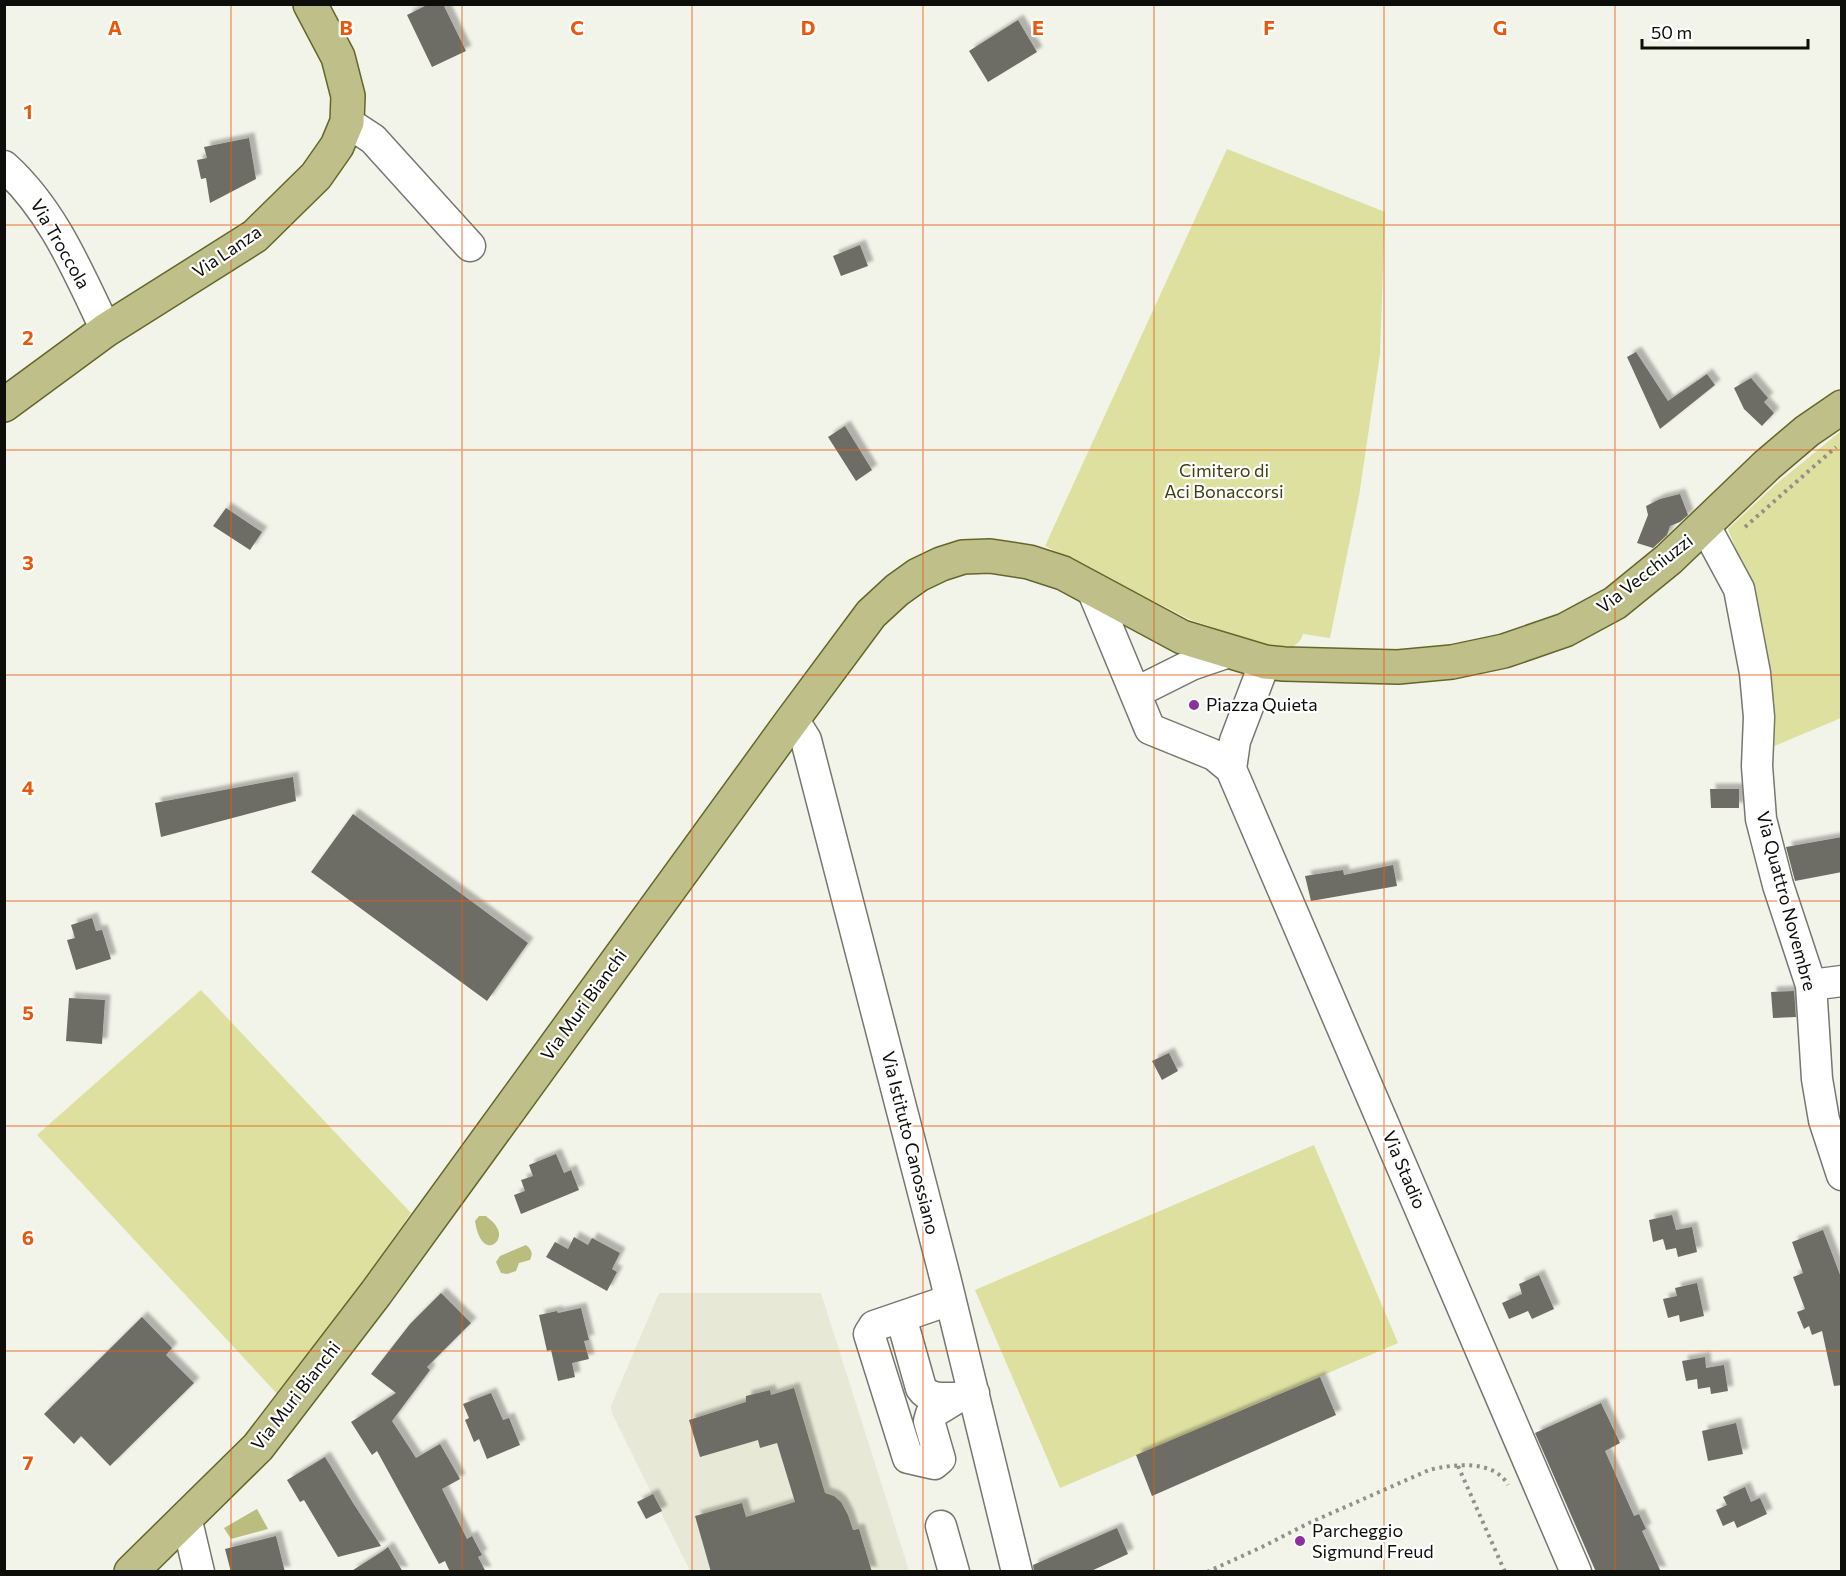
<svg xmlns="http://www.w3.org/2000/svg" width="1846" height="1576" viewBox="0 0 1846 1576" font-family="Commissioner,sans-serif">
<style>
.built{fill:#e7e8d6}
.green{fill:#dee0a0}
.water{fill:#bbbd7e}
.building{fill:#6d6d65;filter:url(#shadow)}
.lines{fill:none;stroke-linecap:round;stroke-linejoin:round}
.minor-casing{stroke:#76776e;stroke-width:33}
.major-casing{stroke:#656629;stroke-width:36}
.path{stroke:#90918a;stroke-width:4;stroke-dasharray:3 4.5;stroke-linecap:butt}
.minor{stroke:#fff;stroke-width:30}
.major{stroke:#bfc089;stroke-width:33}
.grid{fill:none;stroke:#e8590c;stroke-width:1.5;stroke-opacity:0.55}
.poi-dot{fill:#8a319d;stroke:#fff;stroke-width:2}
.labels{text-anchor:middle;stroke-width:4.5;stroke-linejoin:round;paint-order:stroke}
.street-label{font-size:18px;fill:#0d0d0a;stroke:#fff}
.park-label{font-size:18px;fill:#404110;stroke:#fff}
.poi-label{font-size:18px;fill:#0d0d0a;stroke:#fff;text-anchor:start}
.grid-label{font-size:20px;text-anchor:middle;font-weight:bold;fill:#e8590c;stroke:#fff;stroke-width:4.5;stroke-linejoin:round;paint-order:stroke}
</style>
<defs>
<filter id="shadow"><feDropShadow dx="5.5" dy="-5.5" stdDeviation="1.5" flood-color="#0004"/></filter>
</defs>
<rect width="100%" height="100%" fill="#f2f3e9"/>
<path class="built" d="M 659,1293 L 821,1293 L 909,1571 L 690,1571 L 612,1413 L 611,1406 Z"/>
<path class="green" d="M 1227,149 L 1385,212 L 1380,354 L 1359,496 L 1330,638 L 1303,634 C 1300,644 1293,647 1284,651 L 1191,620 L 1045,546 Z
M 1841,431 L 1841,718 L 1772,747 L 1747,578 L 1728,529 L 1775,485 Z
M 201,990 L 411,1213 L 281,1398 L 37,1135 Z
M 1314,1145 L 1398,1343 L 1060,1488 L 975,1290 Z"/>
<path class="water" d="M 479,1216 L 486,1216 C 489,1219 494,1222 496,1226 C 508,1242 481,1262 475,1221 Z
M 526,1245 C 532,1250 533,1253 530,1260 L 519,1263 L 516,1271 L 507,1274 L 501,1273 L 496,1262 L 500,1256 Z
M 257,1509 L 268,1529 L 231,1539 L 224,1528 Z"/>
<path class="building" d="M 429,4 L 443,4 L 466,51 L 432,67 L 407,15 Z
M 1018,20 L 1037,52 L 988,82 L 969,51 Z
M 249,138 L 256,179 L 210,203 L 206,178 L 201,179 L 197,160 L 207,158 L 204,147 Z
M 860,245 L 868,266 L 841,276 L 833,256 Z
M 1636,352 L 1668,401 L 1707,374 L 1715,385 L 1660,429 L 1627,357 Z
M 1751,378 L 1768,398 L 1764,402 L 1774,413 L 1762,426 L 1744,409 L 1734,388 Z
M 845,426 L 872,470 L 856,481 L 828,437 Z
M 1680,494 L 1688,515 L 1680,522 L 1670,526 L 1667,535 L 1653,548 L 1637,543 L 1648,515 L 1646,506 L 1660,499 Z
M 226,508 L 262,532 L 250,550 L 213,526 Z
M 293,777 L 296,801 L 161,837 L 155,803 Z
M 1710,789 L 1739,789 L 1739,808 L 1711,808 Z
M 353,814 L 528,943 L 487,1001 L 311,872 Z
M 1842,837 L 1842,872 L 1795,881 L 1786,847 Z
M 1393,865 L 1397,886 L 1311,901 L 1305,876 L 1343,870 L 1344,875 Z
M 92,918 L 96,931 L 102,930 L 111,959 L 76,970 L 67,940 L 75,938 L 71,925 Z
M 1794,991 L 1796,1017 L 1773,1018 L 1771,992 Z
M 69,998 L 105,1000 L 102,1044 L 66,1041 Z
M 1169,1053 L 1178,1071 L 1162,1080 L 1152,1061 Z
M 556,1154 L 564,1173 L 571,1170 L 579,1190 L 521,1214 L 514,1195 L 525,1191 L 521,1180 L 533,1176 L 529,1165 Z
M 1672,1215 L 1676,1230 L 1692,1227 L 1697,1252 L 1678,1257 L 1676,1248 L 1666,1250 L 1663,1239 L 1653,1242 L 1649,1220 Z
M 1823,1230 L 1842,1280 L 1842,1385 L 1834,1386 L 1822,1331 L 1812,1335 L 1809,1326 L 1804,1329 L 1797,1312 L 1805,1309 L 1793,1277 L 1803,1273 L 1792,1242 Z
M 574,1237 L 588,1245 L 592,1238 L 620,1253 L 612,1269 L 617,1272 L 607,1291 L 546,1257 L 555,1242 L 568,1249 Z
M 1539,1275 L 1554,1309 L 1532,1319 L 1528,1311 L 1509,1319 L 1502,1303 L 1522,1294 L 1519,1284 Z
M 1697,1283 L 1704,1316 L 1680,1322 L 1679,1315 L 1668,1318 L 1663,1299 L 1677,1296 L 1675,1288 Z
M 441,1293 L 471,1323 L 427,1367 L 430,1370 L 392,1421 L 416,1458 L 440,1444 L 460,1479 L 442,1489 L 467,1539 L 472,1536 L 482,1555 L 478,1557 L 486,1572 L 450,1572 L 445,1561 L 439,1564 L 377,1451 L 372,1455 L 351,1422 L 396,1393 L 371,1374 L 410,1324 Z
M 581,1308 L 589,1340 L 584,1341 L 589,1359 L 572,1363 L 575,1377 L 558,1381 L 551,1350 L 547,1351 L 539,1315 L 557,1311 L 558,1313 Z
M 142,1317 L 172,1348 L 166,1355 L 194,1383 L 110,1466 L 81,1436 L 74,1444 L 44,1414 Z
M 1705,1357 L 1706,1368 L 1724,1365 L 1728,1391 L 1711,1394 L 1710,1387 L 1698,1389 L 1697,1379 L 1686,1381 L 1682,1361 Z
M 1320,1377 L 1336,1415 L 1152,1496 L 1136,1455 Z
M 794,1388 L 825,1493 L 834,1496 L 841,1502 L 848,1515 L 853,1530 L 859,1529 L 872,1572 L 711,1572 L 695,1516 L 742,1503 L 746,1517 L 795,1502 L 777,1443 L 760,1448 L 758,1440 L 700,1457 L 689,1420 L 746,1402 L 746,1396 L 770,1390 L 771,1395 Z
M 491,1393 L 503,1420 L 509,1418 L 520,1445 L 487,1459 L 479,1439 L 474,1442 L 465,1420 L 469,1418 L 463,1404 Z
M 1601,1403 L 1620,1443 L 1605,1451 L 1634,1516 L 1639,1514 L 1646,1529 L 1642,1531 L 1661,1572 L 1596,1572 L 1535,1433 Z
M 1736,1423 L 1743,1454 L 1708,1461 L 1702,1431 Z
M 325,1457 L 353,1503 L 381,1546 L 338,1557 L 304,1500 L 300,1502 L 287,1480 Z
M 1745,1487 L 1751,1502 L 1760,1498 L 1767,1514 L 1737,1528 L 1734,1521 L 1723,1526 L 1716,1510 L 1727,1505 L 1723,1497 Z
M 653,1494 L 662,1511 L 646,1519 L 637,1502 Z
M 1117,1528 L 1128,1554 L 1089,1572 L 1034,1572 L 1033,1565 Z
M 276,1536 L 285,1572 L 231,1572 L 225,1549 Z
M 388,1547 L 403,1572 L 350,1572 L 383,1551 Z"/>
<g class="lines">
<defs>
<path id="minor" d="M 347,122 L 373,139 L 470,246
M 4,166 C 53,210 78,272 106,330
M 1705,526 L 1739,589 L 1755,673 L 1759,717 L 1757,766 L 1761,819 L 1778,885 L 1811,985 L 1817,1079 L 1824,1120 L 1842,1175
M 1091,587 L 1150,729 L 1214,755 L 1231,769 L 1576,1572
M 1135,693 L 1191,665 L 1229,652
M 793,719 L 806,740 L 945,1277 L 1017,1572
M 1231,769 L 1235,741 L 1265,662
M 1811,985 L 1842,981
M 950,1300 L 874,1326 L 869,1334 L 908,1458 L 934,1464 L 940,1459 L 929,1421 L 931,1414 L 957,1398 L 974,1393
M 901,1317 L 921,1388 C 929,1400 943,1398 957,1398
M 186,1517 L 199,1572
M 941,1526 L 954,1572"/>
<path id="major" d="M 4,405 L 106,330 L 255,236 L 316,176 L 337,146 L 347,122 L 348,96 L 338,57 L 310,4
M 131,1572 L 258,1447 L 376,1293 L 793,719 L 871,614 L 897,590 L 918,575 L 941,564 L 963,557 L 990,556 L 1029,562 L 1063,573 L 1182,637 L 1265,662 L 1284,664 L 1398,667 L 1452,662 L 1504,651 L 1565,630 L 1615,603 L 1669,559 L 1767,465 L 1807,431 L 1842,407"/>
</defs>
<use href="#minor" class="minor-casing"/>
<use href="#major" class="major-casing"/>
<path class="path" d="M 1745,527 L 1836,447
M 1458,1466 L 1505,1572
M 1207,1572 L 1262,1547 L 1309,1523 L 1429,1470 C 1453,1464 1494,1459 1508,1485"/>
<use href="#minor" class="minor"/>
<use href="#major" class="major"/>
</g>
<path class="grid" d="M 231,4 L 231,1572M 462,4 L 462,1572M 692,4 L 692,1572M 923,4 L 923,1572M 1154,4 L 1154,1572M 1384,4 L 1384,1572M 1615,4 L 1615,1572M 4,225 L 1842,225M 4,450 L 1842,450M 4,675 L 1842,675M 4,901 L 1842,901M 4,1126 L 1842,1126M 4,1351 L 1842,1351"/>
<g class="poi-dot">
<circle cx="1194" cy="705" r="6"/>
<circle cx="1300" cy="1541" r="6"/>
</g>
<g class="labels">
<g class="street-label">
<text transform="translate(60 244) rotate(60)" y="6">Via Troccola</text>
<text transform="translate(227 252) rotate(-34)" y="6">Via Lanza</text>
<text transform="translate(1645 574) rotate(-38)" y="6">Via Vecchiuzzi</text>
<text transform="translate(1786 901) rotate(75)" y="6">Via Quattro Novembre</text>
<text transform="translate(584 1005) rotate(-54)" y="6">Via Muri Bianchi</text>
<text transform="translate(910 1143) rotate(76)" y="6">Via Istituto Canossiano</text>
<text transform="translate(1404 1170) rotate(67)" y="6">Via Stadio</text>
<text transform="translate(296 1396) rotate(-52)" y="6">Via Muri Bianchi</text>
</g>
<g class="park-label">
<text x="1224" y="477">Cimitero di<tspan x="1224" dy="21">Aci Bonaccorsi</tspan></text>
</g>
<g class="poi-label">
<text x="1206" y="711">Piazza Quieta</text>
<text x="1312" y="1537">Parcheggio<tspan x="1312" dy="21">Sigmund Freud</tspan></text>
</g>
</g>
<g class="grid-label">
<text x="115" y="35">A</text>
<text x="346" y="35">B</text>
<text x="577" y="35">C</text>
<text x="808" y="35">D</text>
<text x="1038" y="35">E</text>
<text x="1269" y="35">F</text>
<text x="1500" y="35">G</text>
<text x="28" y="119">1</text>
<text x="28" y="345">2</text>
<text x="28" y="570">3</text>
<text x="28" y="795">4</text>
<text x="28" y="1020">5</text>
<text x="28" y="1245">6</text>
<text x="28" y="1470">7</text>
</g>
<rect width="1846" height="1576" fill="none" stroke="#0d0d0a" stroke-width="12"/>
<path d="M1642 39v9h166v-9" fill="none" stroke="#0d0d0a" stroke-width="3"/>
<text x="1651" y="39" font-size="18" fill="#0d0d0a" stroke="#ffffff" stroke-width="4.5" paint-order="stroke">50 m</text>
</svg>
